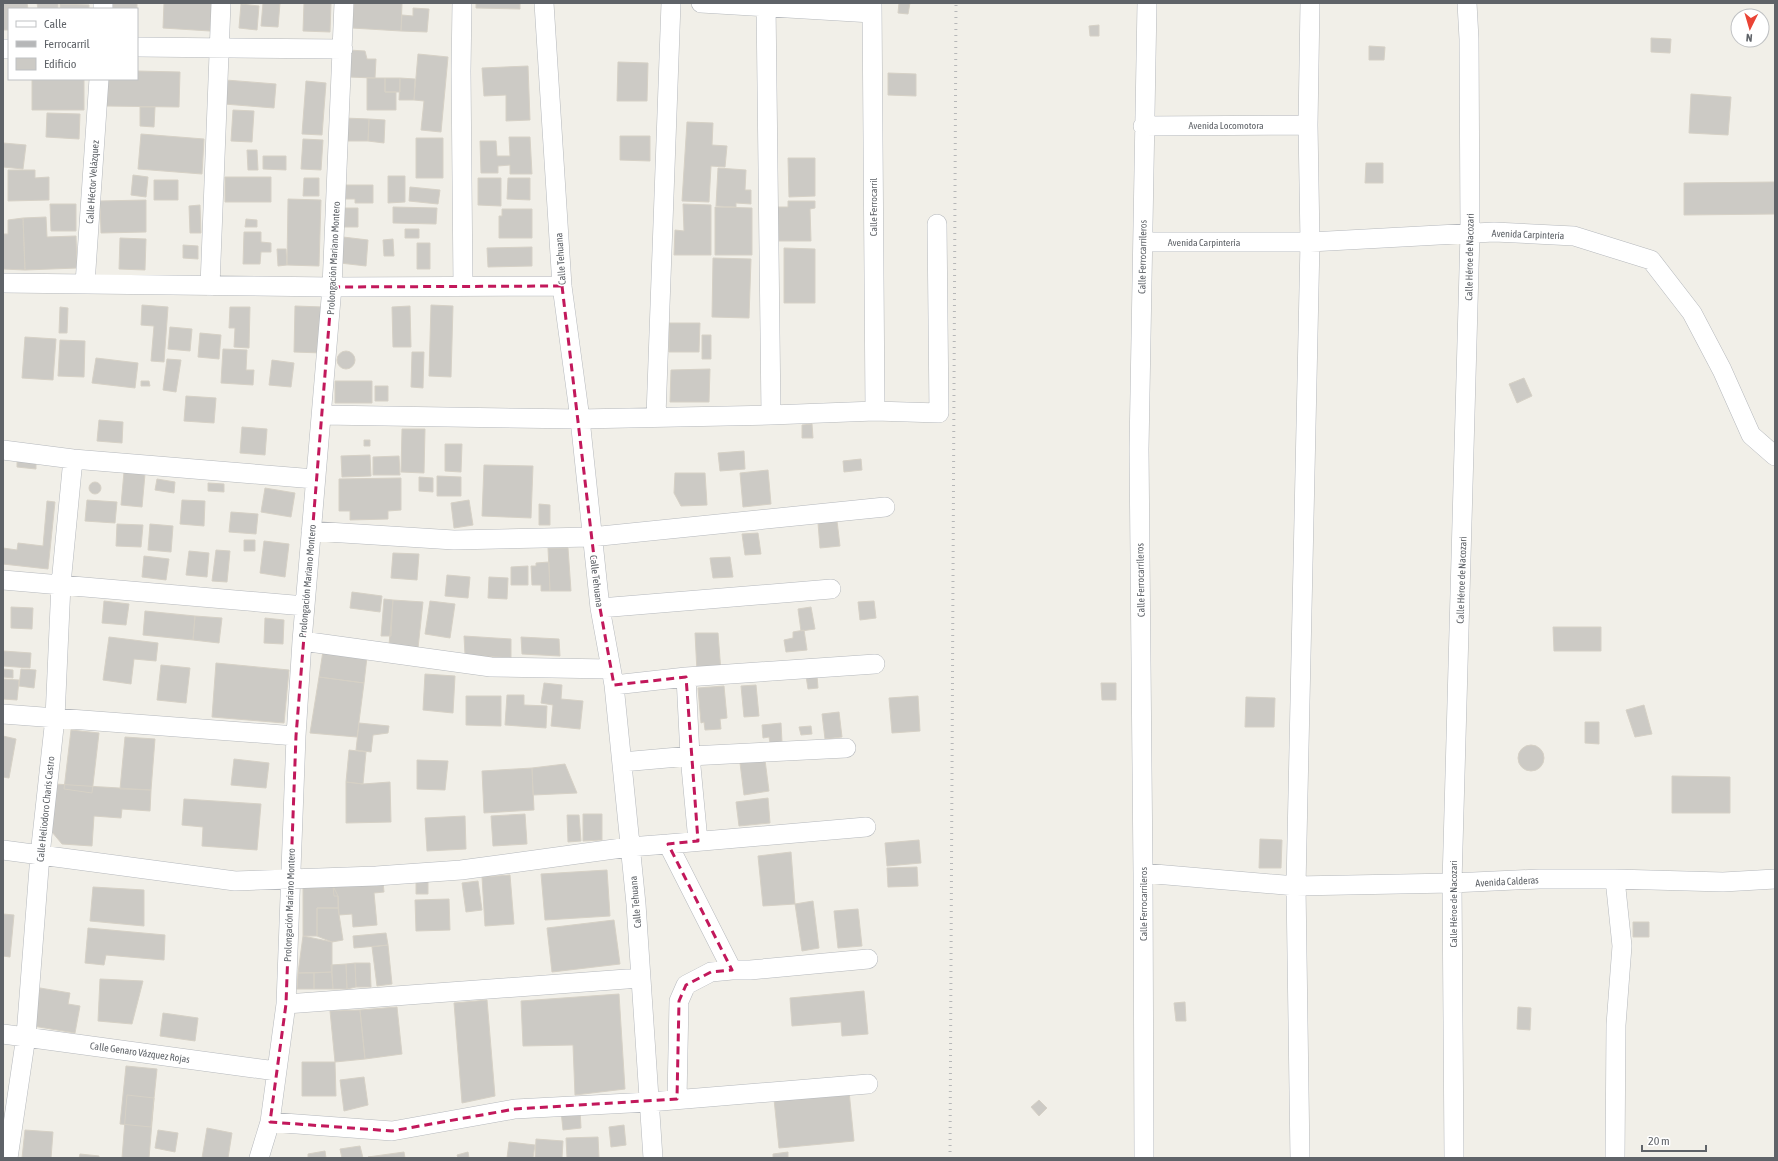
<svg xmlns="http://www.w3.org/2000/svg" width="1778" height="1161" viewBox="0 0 1778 1161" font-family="'Asap Condensed',sans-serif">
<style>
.building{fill:#cccac5;stroke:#d6d1c6}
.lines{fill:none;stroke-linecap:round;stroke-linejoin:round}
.minor-casing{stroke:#b5b8bc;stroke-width:20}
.minor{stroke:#fff;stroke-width:19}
.rail{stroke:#b6b7b8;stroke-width:3;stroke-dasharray:1 5;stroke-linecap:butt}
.marked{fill:none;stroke:#c2185b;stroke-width:3;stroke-dasharray:8 5;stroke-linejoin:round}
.labels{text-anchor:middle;stroke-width:3.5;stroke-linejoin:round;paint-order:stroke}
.street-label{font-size:10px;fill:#5f6368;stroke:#fff}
</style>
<rect width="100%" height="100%" fill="#f1efe8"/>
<path class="building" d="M 3,3 L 27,3 L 28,9 L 9,9 L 9,30 L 3,30 Z
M 37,3 L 58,3 L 58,9 L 38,9 Z
M 109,3 L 137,3 L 137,9 L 109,9 Z
M 164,3 L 212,3 L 210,31 L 163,28 Z
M 263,3 L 280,3 L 278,27 L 261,26 Z
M 304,3 L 331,3 L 330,32 L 303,31 Z
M 354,3 L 402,3 L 401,31 L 352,28 Z
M 476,3 L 520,3 L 520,9 L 476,8 Z
M 899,3 L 910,3 L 908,14 L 898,13 Z
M 60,4 L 89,5 L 89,9 L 60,9 Z
M 241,4 L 259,6 L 257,30 L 239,28 Z
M 413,8 L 429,9 L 427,32 L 401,31 L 402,15 L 413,16 Z
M 1099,25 L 1099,36 L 1090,36 L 1089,26 Z
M 1651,38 L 1671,39 L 1670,53 L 1651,52 Z
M 1369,46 L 1385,47 L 1384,60 L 1369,60 Z
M 349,50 L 365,51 L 367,59 L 376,59 L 375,78 L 348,77 Z
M 418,54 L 448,57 L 441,132 L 421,130 L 424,101 L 414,100 Z
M 618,62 L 648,63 L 647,101 L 617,101 Z
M 528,66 L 530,120 L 506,121 L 506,95 L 484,96 L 482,68 Z
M 137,71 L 180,72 L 179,107 L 106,106 L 107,79 L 137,79 Z
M 888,73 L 916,74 L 916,96 L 888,95 Z
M 367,78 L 385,78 L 385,92 L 396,92 L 396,110 L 367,110 Z
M 385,78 L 400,78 L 400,92 L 385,92 Z
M 400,78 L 415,79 L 414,100 L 399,100 Z
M 32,79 L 84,79 L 84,110 L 32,110 Z
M 226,80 L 276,84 L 274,108 L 224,104 Z
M 306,81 L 326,83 L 322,135 L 302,134 Z
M 1691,94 L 1731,97 L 1728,135 L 1689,133 Z
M 140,107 L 155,107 L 154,127 L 140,126 Z
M 233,110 L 254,111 L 252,142 L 231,141 Z
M 47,113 L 80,114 L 79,139 L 46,137 Z
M 344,118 L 369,119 L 368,141 L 343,141 Z
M 369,119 L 385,120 L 384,143 L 368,141 Z
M 687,122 L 713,123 L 712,145 L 727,146 L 725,167 L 711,166 L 709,202 L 682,201 Z
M 141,134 L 204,139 L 202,174 L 138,169 Z
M 620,136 L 650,136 L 650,161 L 620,160 Z
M 509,137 L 530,137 L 532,174 L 510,174 L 510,165 L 498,166 L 498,173 L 481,173 L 480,141 L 496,141 L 497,156 L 510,156 Z
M 416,138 L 443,138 L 443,178 L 416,178 Z
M 303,139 L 323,140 L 321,170 L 301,169 Z
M 3,143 L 26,145 L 23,169 L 3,167 Z
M 247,150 L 257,150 L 258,170 L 248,170 Z
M 263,156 L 286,156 L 286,170 L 263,169 Z
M 788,158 L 815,158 L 815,196 L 789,197 Z
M 1366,163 L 1383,163 L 1383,183 L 1365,183 Z
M 718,168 L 746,170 L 745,190 L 751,190 L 751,204 L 736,203 L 736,207 L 716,206 Z
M 8,170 L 35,170 L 35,178 L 49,177 L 49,200 L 8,201 Z
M 133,175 L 148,177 L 146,197 L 131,195 Z
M 388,176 L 405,176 L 405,202 L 388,203 Z
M 225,177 L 271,177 L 271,202 L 225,202 Z
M 304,178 L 319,178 L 319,196 L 303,196 Z
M 478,178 L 501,178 L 501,206 L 478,205 Z
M 508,178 L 530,178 L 530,200 L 507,199 Z
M 154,180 L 178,180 L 178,200 L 154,200 Z
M 1775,182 L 1775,214 L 1684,215 L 1684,183 Z
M 342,185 L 373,185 L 373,203 L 355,203 L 355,199 L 342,199 Z
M 410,187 L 440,190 L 438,204 L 409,201 Z
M 288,199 L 321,200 L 319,266 L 287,265 Z
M 146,200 L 146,232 L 101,233 L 100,201 Z
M 788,201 L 815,201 L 815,208 L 810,209 L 811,241 L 778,241 L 777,207 L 788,207 Z
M 50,204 L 76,204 L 76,231 L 51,231 Z
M 683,204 L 711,205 L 711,255 L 674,255 L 675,230 L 684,231 Z
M 200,205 L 201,233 L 190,233 L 189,206 Z
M 393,207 L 437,208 L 436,224 L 393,223 Z
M 715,207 L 752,208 L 752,255 L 715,255 Z
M 344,208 L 358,208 L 358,227 L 344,227 Z
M 502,209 L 532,209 L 532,238 L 499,238 L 499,216 L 502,216 Z
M 46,217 L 47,237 L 76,236 L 77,268 L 25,270 L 23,218 Z
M 23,218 L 25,270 L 3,269 L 3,234 L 8,234 L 8,220 Z
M 246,219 L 257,220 L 257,227 L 245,227 Z
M 405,229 L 419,229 L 419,238 L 405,238 Z
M 244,232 L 261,232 L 261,242 L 271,243 L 271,252 L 261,252 L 260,264 L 243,264 Z
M 343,237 L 368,240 L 366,266 L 340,263 Z
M 120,238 L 146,239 L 145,270 L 119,269 Z
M 393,239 L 394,256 L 384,256 L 383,240 Z
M 417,243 L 430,243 L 430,269 L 417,269 Z
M 183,245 L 198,246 L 198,259 L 183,258 Z
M 532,247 L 532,266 L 488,267 L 487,248 Z
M 784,248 L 815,249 L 815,303 L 784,303 Z
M 277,249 L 286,249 L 287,265 L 278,266 Z
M 713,258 L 751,259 L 749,318 L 712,317 Z
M 142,305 L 168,307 L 164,362 L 151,361 L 154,326 L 141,325 Z
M 431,305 L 453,306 L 451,377 L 429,376 Z
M 295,306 L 323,307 L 322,353 L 294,352 Z
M 410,306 L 411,347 L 393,347 L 392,307 Z
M 60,307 L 68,308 L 67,333 L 59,333 Z
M 230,307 L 250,307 L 249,348 L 234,347 L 235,328 L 229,328 Z
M 669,323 L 700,323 L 699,352 L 669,352 Z
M 170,327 L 192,329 L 190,351 L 168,349 Z
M 200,333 L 221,335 L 219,359 L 198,357 Z
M 702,335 L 711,335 L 711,359 L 702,359 Z
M 25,337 L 56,339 L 53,380 L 22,378 Z
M 60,340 L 85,341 L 84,377 L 58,376 Z
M 223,349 L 247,350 L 246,370 L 254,370 L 253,385 L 221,383 Z
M337 360a9 9 0 1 1 18 0a9 9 0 1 1-18 0Z
M 412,352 L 424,352 L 423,388 L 411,387 Z
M 96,358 L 138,363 L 135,388 L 92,383 Z
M 167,359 L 181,360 L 176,392 L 163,390 Z
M 272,360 L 294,363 L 291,387 L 269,385 Z
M 710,369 L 709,402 L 670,402 L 671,370 Z
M 1524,378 L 1532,396 L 1517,403 L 1509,384 Z
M 141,381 L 149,381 L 150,386 L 141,386 Z
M 335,381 L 372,381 L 372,403 L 335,403 Z
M 375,386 L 388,386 L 388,401 L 375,401 Z
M 186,396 L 216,398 L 214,423 L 184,421 Z
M 99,420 L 123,422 L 122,443 L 97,441 Z
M 812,424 L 813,438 L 802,438 L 802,425 Z
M 242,427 L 267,429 L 265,455 L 240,453 Z
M 402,429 L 425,429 L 424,473 L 401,472 Z
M 364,440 L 370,440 L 370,446 L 364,446 Z
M 445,444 L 462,444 L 461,472 L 445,471 Z
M 744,451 L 745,469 L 720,471 L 718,453 Z
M 370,455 L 371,476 L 342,477 L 341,456 Z
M 399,456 L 400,475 L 373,475 L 373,457 Z
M 17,459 L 36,461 L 36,469 L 17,467 Z
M 861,459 L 862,470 L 844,472 L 843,461 Z
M 484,465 L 533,466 L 531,518 L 482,516 Z
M 768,470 L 771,504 L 743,507 L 740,473 Z
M 124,472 L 145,474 L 142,507 L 121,505 Z
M 675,473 L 705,473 L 707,505 L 681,506 L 674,493 Z
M 437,476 L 461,477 L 461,496 L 437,496 Z
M 419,477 L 433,478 L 433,492 L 419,491 Z
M 401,478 L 401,510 L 388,511 L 388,519 L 350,520 L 350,511 L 339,511 L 339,479 Z
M 157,479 L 175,482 L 174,493 L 155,490 Z
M89 488a6 6 0 1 1 12 0a6 6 0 1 1-12 0Z
M 208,483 L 224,484 L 224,492 L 208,491 Z
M 265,488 L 295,493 L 291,517 L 261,512 Z
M 87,500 L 117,502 L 115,523 L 85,521 Z
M 182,500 L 205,501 L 204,526 L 180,524 Z
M 469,500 L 473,525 L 454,528 L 451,503 Z
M 47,501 L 55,502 L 48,569 L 3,564 L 3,548 L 17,550 L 18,543 L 43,546 Z
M 539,504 L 550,505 L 550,525 L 539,525 Z
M 231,512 L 258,514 L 256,534 L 229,532 Z
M 837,521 L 840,546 L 820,548 L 818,523 Z
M 117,524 L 143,525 L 141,547 L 116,546 Z
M 150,524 L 173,526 L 171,552 L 148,550 Z
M 758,533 L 761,554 L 745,555 L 742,534 Z
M 244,540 L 255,540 L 255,551 L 244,551 Z
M 264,541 L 289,544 L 285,577 L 260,573 Z
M 548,548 L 568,548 L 571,591 L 550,591 Z
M 216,550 L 230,551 L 227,582 L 212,581 Z
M 189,551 L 209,553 L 207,577 L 186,575 Z
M 393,553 L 419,554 L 417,580 L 391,578 Z
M 144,556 L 169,559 L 166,580 L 142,577 Z
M 730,557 L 733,577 L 713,578 L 710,558 Z
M 549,562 L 550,591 L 541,591 L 541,585 L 532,585 L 531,566 L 536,566 L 536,563 Z
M 528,566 L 528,585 L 511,585 L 511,567 Z
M 447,575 L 470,577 L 468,598 L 445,596 Z
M 489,577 L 508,578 L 507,599 L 488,598 Z
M 352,592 L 382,596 L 380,612 L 350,608 Z
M 384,599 L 393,600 L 391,636 L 381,636 Z
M 393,600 L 423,602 L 418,648 L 389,645 Z
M 104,601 L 129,604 L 126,625 L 102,623 Z
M 430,601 L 455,604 L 450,638 L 425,634 Z
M 874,601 L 876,618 L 860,620 L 858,602 Z
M 11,607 L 33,608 L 32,629 L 11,628 Z
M 811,607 L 815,629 L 801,631 L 798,609 Z
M 145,611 L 195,616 L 193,640 L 143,635 Z
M 195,616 L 222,618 L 219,643 L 193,640 Z
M 265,618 L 284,620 L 283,644 L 264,643 Z
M 1553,627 L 1601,627 L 1601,651 L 1554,651 Z
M 804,630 L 807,650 L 786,652 L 784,640 L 793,638 L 793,632 Z
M 695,633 L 718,633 L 721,672 L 697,672 Z
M 464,636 L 511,639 L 511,658 L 465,655 Z
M 109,637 L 158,643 L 156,661 L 134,659 L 131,684 L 103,680 Z
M 521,637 L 559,639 L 560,656 L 522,654 Z
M 3,651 L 31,653 L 30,668 L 3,666 Z
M 323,651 L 367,657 L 364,683 L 319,677 Z
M 216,663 L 289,670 L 284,723 L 212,717 Z
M 161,665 L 190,668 L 186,703 L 157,700 Z
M 3,669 L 13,670 L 13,678 L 3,677 Z
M 21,669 L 36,670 L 34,688 L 19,686 Z
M 425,674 L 455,676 L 453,713 L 423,710 Z
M 817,675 L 818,688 L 808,689 L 806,676 Z
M 319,677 L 364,683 L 357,737 L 310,733 Z
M 3,679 L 19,680 L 17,700 L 3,699 Z
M 544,683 L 562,685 L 561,699 L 583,701 L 580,729 L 551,726 L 553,705 L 541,703 Z
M 1101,683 L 1116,683 L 1116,700 L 1102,700 Z
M 756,685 L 759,716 L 744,717 L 741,686 Z
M 724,686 L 727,718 L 720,719 L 721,729 L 705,730 L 704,722 L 701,723 L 698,688 Z
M 507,695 L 524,695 L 524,705 L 547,706 L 546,728 L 505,725 Z
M 466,696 L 501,696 L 501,726 L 466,725 Z
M 918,696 L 920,731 L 892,733 L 889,698 Z
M 1246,697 L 1275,698 L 1274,727 L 1245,727 Z
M 1644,705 L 1652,734 L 1635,737 L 1626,710 Z
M 839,712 L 842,737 L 825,739 L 822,714 Z
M 1585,722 L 1599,722 L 1599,744 L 1585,743 Z
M 359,723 L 389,726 L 388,733 L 373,735 L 371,752 L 356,750 Z
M 781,723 L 782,742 L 770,743 L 769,737 L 763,738 L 762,725 Z
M 811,726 L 812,734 L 801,735 L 799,727 Z
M 71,730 L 99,733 L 92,793 L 64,789 Z
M 3,736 L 16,739 L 9,778 L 3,777 Z
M 125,737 L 155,739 L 151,790 L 120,789 Z
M1518 758a13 13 0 1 1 26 0a13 13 0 1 1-26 0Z
M 349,750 L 366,752 L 363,784 L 346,782 Z
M 234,759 L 269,763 L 266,788 L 231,785 Z
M 417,760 L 448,761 L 445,790 L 417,789 Z
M 765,760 L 769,791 L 744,795 L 740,763 Z
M 565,764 L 577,793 L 533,795 L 532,768 Z
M 532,768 L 534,810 L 484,813 L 482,771 Z
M 1672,776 L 1730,777 L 1730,813 L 1672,813 Z
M 346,782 L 363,784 L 390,782 L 391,822 L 346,823 Z
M 55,784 L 151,790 L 150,811 L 122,809 L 121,818 L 94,816 L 92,846 L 62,844 L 52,832 Z
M 768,798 L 770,823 L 739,826 L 736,802 Z
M 184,799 L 261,804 L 257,850 L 202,846 L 203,827 L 182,825 Z
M 525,814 L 527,844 L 493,846 L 491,816 Z
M 583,814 L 602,814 L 602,840 L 583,841 Z
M 567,815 L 579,815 L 581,841 L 568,842 Z
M 465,816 L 466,849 L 427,851 L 425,818 Z
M 1260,839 L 1282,840 L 1281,868 L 1259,868 Z
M 919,840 L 921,863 L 887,866 L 885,843 Z
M 791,852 L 795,904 L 763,906 L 758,856 Z
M 917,867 L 918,886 L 888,887 L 887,868 Z
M 607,870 L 610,916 L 545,920 L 541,874 Z
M 510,875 L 514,924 L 485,926 L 482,877 Z
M 416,878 L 428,878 L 428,894 L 416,894 Z
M 478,881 L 482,910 L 466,912 L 462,883 Z
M 383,882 L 384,892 L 374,893 L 377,925 L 353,927 L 352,914 L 339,915 L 338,896 L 334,896 L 333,886 Z
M 303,886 L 333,886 L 338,896 L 338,908 L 317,908 L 317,936 L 303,936 Z
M 93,887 L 144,890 L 144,926 L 90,921 Z
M 449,899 L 450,930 L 416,931 L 415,900 Z
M 813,901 L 819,948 L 802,951 L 795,904 Z
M 317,908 L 338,908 L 343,940 L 332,942 L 317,936 Z
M 858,909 L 862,946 L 838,948 L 834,911 Z
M 3,914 L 14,915 L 10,957 L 3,956 Z
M 614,920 L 620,964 L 552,972 L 547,928 Z
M 1633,922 L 1649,922 L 1649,937 L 1633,937 Z
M 88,928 L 165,935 L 164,960 L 106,955 L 104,965 L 85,963 Z
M 386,933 L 388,945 L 354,948 L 353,936 Z
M 303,936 L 332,942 L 332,972 L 298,973 Z
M 388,945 L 392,984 L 377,986 L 372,947 Z
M 355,963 L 370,963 L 371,987 L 356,987 Z
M 355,963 L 356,987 L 347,989 L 346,964 Z
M 346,964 L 347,989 L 333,989 L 331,965 Z
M 332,972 L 333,989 L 314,989 L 314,973 Z
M 298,973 L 314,973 L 314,989 L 297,989 Z
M 100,979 L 143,981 L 132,1024 L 98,1021 Z
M 40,988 L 70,993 L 68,1004 L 80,1006 L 75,1033 L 33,1026 Z
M 864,991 L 868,1034 L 842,1036 L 841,1022 L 792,1026 L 790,998 Z
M 619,994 L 625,1089 L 575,1095 L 573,1045 L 523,1046 L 521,1001 Z
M 487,1000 L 495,1096 L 462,1103 L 454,1003 Z
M 1185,1002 L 1186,1021 L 1176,1021 L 1174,1003 Z
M 397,1007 L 402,1054 L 365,1059 L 360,1010 Z
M 1518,1007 L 1531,1008 L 1530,1030 L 1517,1029 Z
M 360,1010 L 365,1059 L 335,1062 L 330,1011 Z
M 163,1013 L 198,1018 L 195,1041 L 160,1036 Z
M 302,1062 L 335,1062 L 336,1096 L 302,1096 Z
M 126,1066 L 157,1069 L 151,1127 L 120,1124 Z
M 364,1077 L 368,1105 L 344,1111 L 340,1080 Z
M 849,1091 L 854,1141 L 779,1148 L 774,1099 Z
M 127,1095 L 154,1098 L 149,1158 L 122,1158 Z
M 1039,1100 L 1047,1108 L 1039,1116 L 1031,1107 Z
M 580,1109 L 581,1128 L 563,1130 L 561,1111 Z
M 624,1125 L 626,1145 L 611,1147 L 609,1127 Z
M 207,1128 L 232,1133 L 228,1158 L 202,1158 Z
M 25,1130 L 53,1132 L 51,1158 L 22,1158 Z
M 158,1130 L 178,1133 L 175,1152 L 155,1148 Z
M 598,1137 L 599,1158 L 567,1158 L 566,1138 Z
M 536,1139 L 563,1141 L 562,1158 L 535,1158 Z
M 509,1142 L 535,1145 L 533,1158 L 507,1158 Z
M 360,1146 L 363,1158 L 342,1158 L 340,1149 Z
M 325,1151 L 326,1158 L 308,1158 L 308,1154 Z
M 404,1152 L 405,1158 L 368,1157 Z
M 468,1152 L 469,1158 L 458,1158 L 457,1155 Z
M 788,1152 L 788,1158 L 773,1158 L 773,1154 Z
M 80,1154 L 99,1156 L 99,1158 L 79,1158 Z"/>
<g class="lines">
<defs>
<path id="minor" d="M 462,3 L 461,71 L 463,286
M 544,3 L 562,286 L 580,419 L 600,608 L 614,685 L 636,904 L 653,1158
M 701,3 L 872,13
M 766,3 L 771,415
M 872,3 L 875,411
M 103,9 L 103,3
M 137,47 L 343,49
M 3,49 L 9,49
M 1143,126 L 1308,125
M 1143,242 L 1310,242 L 1494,232 L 1574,236 L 1651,260 L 1692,313 L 1722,370 L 1751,435 L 1775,456
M 3,283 L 332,287 L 562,286
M 85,284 L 99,79
M 210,286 L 221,3
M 322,415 L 580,419 L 771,415 L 875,411 L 939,413 L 937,224
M 656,416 L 671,3
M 3,450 L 73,459 L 315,479
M 311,531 L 454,540 L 591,537 L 885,507
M 3,580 L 305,606
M 600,608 L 831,589
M 302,641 L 491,667 L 610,669
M 686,677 L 690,756 L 698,841
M 614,685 L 686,677 L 875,664
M 3,714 L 296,736
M 622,762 L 690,756 L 846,748
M 668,844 L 866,827
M 3,850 L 235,881 L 376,876 L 461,870 L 629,847 L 668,844 L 732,970 L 750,970 L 868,959
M 1143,873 L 1296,886 L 1452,883 L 1539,879 L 1615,879 L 1723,882 L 1775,879
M 286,1004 L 640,978
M 3,1034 L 276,1071
M 677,1099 L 679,1001 L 686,985 L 711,972 L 732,970
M 270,1122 L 392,1131 L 515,1109 L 649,1102 L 868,1084
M 8,1158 L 26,1036 L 40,855 L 55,718 L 61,584 L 73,459
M 259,1158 L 270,1122 L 286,1004 L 296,736 L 302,641 L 332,287 L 344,3
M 1144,1158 L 1143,873 L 1139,449 L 1147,3
M 1300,1158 L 1296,886 L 1310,242 L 1308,125 L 1310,3
M 1454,1158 L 1452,883 L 1470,233 L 1469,39 L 1467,3
M 1615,1158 L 1616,1025 L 1622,946 L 1615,879"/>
</defs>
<use href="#minor" class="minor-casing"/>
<use href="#minor" class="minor"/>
<path class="rail" d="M 950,1158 L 956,3"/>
</g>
<path class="marked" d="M 562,286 L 600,608 L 614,685 L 686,677 L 698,841 L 668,844 L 732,970 L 711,972 L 686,985 L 679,1001 L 677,1099 L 515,1109 L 392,1131 L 270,1122 L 286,1004 L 296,736 L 332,287 Z"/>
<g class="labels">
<g class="street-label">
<text x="1226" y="129">Avenida Locomotora</text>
<text transform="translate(92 182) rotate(-86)" y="4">Calle Héctor Velázquez</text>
<text transform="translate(873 207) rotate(-90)" y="4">Calle Ferrocarril</text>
<text transform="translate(1528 234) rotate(2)" y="4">Avenida Carpintería</text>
<text x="1204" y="246">Avenida Carpintería</text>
<text transform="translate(1142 257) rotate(-89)" y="4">Calle Ferrocarrileros</text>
<text transform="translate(1469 257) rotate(-89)" y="4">Calle Héroe de Nacozari</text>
<text transform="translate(333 258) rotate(-87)" y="4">Prolongación Mariano Montero</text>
<text transform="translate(560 259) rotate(-94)" y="4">Calle Tehuana</text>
<text transform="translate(1140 580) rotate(-91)" y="4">Calle Ferrocarrileros</text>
<text transform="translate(1461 580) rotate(-88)" y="4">Calle Héroe de Nacozari</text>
<text transform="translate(307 581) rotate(-85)" y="4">Prolongación Mariano Montero</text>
<text transform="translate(597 581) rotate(83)" y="4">Calle Tehuana</text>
<text transform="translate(45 809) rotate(-84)" y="4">Calle Heliodoro Charis Castro</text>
<text transform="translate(1507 881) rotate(-3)" y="4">Avenida Calderas</text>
<text transform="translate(635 902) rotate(-95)" y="4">Calle Tehuana</text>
<text transform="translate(1143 904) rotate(-90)" y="4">Calle Ferrocarrileros</text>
<text transform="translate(1453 904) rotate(-90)" y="4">Calle Héroe de Nacozari</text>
<text transform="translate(289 905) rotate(-88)" y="4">Prolongación Mariano Montero</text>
<text transform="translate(140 1052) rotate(8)" y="4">Calle Genaro Vázquez Rojas</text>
</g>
</g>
<rect width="1778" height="1161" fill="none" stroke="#5f6368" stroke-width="8"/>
<rect x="8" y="8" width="130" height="72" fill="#ffffff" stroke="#bfc1c3"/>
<rect x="16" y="21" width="20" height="6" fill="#ffffff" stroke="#bfc1c3"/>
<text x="44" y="28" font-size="12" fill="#5f6368">Calle</text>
<rect x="16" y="41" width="20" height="6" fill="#b6b7b8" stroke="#bfc1c3"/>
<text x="44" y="48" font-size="12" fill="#5f6368">Ferrocarril</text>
<rect x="16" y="58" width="20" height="12" fill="#cccac5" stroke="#bfc1c3"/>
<text x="44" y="68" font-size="12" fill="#5f6368">Edificio</text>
<g transform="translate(1750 28) rotate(185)"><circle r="19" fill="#ffffff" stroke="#bfc1c3"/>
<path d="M0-3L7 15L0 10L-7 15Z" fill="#ea4335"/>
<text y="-6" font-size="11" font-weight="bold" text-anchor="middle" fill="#5f6368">N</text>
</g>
<path d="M1642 1145v6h64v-6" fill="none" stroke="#5f6368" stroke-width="2"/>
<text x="1648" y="1145" font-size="12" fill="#5f6368" stroke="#ffffff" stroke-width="3" paint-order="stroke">20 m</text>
</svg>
